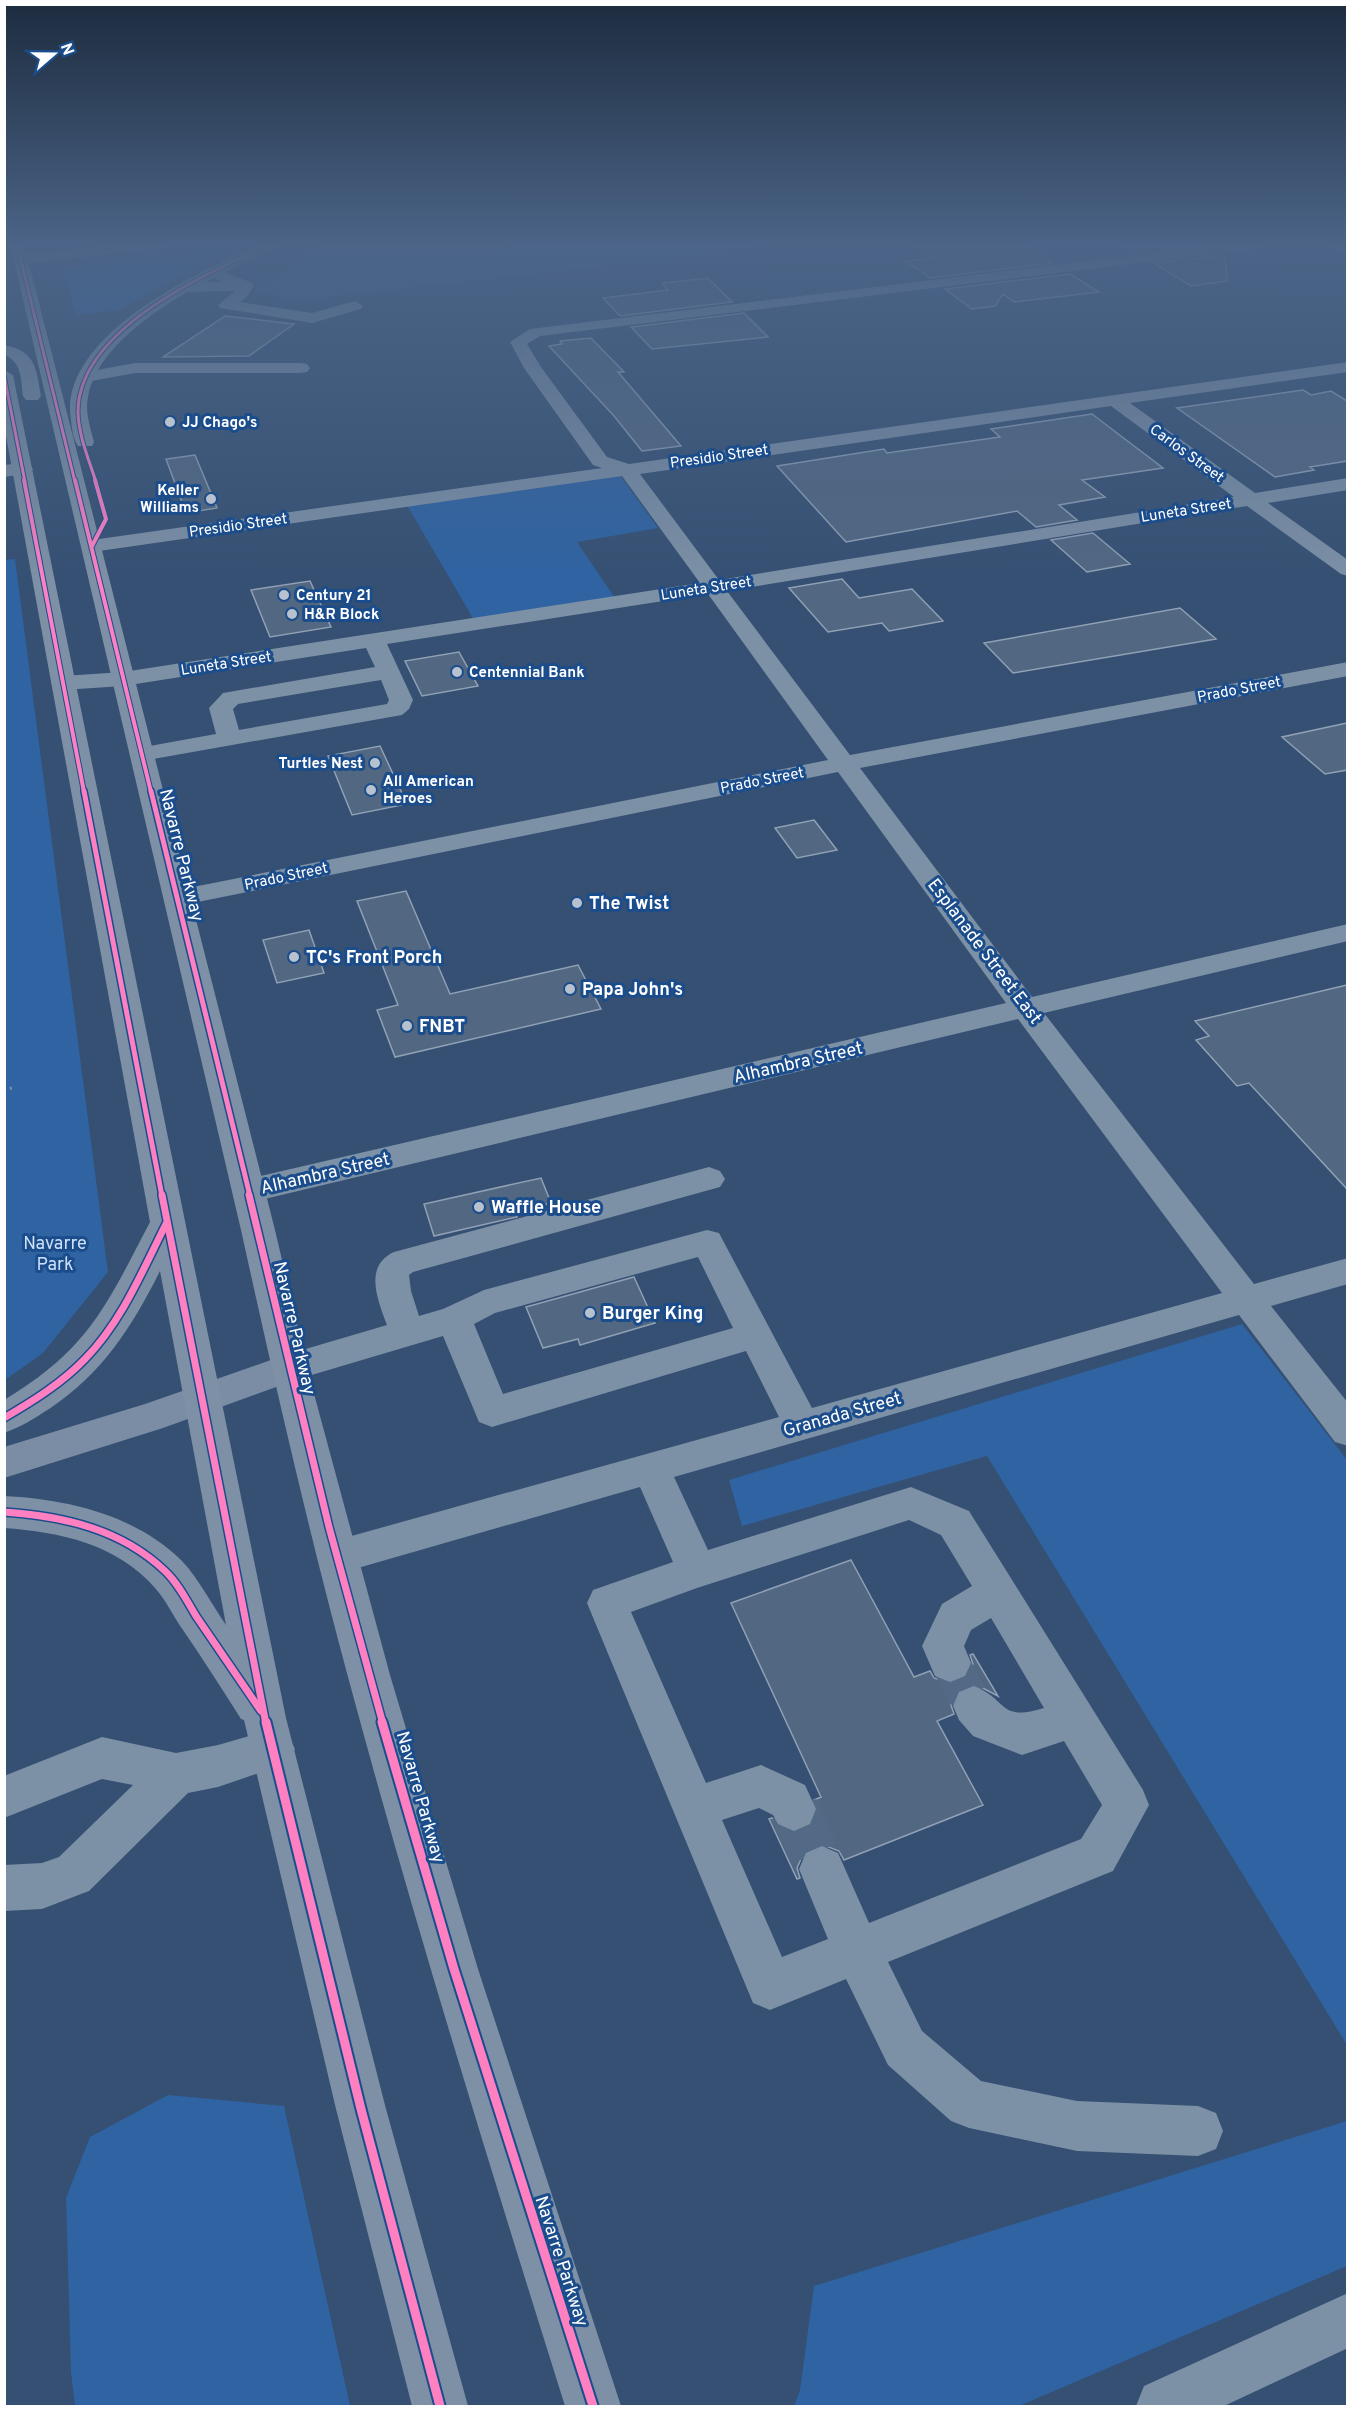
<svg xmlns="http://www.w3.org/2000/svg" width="1352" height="2411" viewBox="0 0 1352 2411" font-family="Overpass,sans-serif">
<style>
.green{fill:#2f63a2}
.water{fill:#3e618e}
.building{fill:#516782;stroke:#90a0b5;stroke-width:1.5}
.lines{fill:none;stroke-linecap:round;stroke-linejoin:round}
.minor-tunnel-far1{stroke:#536a87;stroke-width:38;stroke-dasharray:38 19;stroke-linecap:butt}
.minor-tunnel{stroke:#536a87;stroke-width:49;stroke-dasharray:49 25;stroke-linecap:butt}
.path{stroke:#7c90a6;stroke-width:3;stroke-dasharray:2 4;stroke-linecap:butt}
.minor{fill:#7c90a6;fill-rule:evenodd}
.major{fill:#7b8da5;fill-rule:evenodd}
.highway{fill:#7d90a5;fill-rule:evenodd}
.cycleway-far4-casing{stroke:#1b4d8c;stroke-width:5}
.cycleway-far3-casing{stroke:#1b4d8c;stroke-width:6}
.cycleway-far2-casing{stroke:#1b4d8c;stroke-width:8}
.cycleway-far1-casing{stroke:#1b4d8c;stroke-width:10}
.cycleway-casing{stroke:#1b4d8c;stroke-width:13}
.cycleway-far4{stroke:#ff80c0;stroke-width:3}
.cycleway-far3{stroke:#ff80c0;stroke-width:4}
.cycleway-far2{stroke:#ff80c0;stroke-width:5}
.cycleway-far1{stroke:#ff80c0;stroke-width:7}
.cycleway{stroke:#ff80c0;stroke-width:9}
.poi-dot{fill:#b8c2ce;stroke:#1b4d8c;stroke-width:2}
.labels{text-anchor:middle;stroke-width:6;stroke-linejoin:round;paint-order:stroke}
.far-poi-label{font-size:15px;font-weight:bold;fill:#fff;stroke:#1b4d8c;text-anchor:start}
.far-street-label{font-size:15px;fill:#fff;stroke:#1b4d8c}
.street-label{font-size:18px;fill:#fff;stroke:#1b4d8c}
.poi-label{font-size:18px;font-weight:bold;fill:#fff;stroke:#1b4d8c;text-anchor:start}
.park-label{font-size:18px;fill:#cde1f9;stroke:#1b4d8c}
</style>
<rect width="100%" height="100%" fill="#355072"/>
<path class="green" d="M 223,251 L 119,310 L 76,315 L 62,268 Z
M 619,474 L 658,528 L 577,542 L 615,598 L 474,620 L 407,505 Z
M 15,559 L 108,1272 L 43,1353 L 5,1380 L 4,560 Z
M 1242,1324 L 1347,1460 L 1347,2045 L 987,1456 L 742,1526 L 729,1480 Z
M 168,2095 L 284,2106 L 350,2406 L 75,2406 L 71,2372 L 66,2198 L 90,2137 Z
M 1347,2121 L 1347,2266 L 1019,2406 L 794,2406 L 800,2390 L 814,2286 Z"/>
<path class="water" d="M 323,244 L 758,244 L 759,248 L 302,300 L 253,292 Z"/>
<path class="building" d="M 914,244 L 1023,244 L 1053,263 L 930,278 L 906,261 L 934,258 Z
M 1120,244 L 1213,244 L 1136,253 Z
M 1225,255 L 1227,281 L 1191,286 L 1153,263 Z
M 1070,274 L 1099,292 L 1014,302 L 1003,294 L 995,306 L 972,309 L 945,289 Z
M 708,278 L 732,302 L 620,316 L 603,298 L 668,290 L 662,283 Z
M 744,313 L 768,337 L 652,349 L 631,327 Z
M 225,316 L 294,324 L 249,356 L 163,357 Z
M 591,338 L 624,372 L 618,372 L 681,446 L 642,451 L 614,416 L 549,346 L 562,344 L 560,341 Z
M 1303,390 L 1311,395 L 1331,391 L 1347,401 L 1347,461 L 1310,467 L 1314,470 L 1275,477 L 1177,408 Z
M 1092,414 L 1163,468 L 1082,480 L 1105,497 L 1059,505 L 1077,520 L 1036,527 L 1017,511 L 846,542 L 777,466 L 884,449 L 887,453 L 1000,437 L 991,429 Z
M 195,455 L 217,508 L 186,513 L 166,459 Z
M 1093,533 L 1130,564 L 1087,572 L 1051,540 Z
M 842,579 L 859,598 L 912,589 L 943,621 L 889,631 L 882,623 L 828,632 L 789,588 Z
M 310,581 L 331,627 L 270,637 L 251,590 Z
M 1180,608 L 1216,639 L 1013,673 L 984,643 Z
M 459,652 L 478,686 L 422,696 L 405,661 Z
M 1347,723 L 1347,770 L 1325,774 L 1282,737 Z
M 380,746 L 407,804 L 352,815 L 328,756 Z
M 814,820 L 837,850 L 797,858 L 775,828 Z
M 406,891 L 450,994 L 578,965 L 601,1009 L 395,1057 L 377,1010 L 398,1005 L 357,901 Z
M 309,930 L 324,973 L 277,983 L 263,940 Z
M 1347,985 L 1347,1189 L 1249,1083 L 1237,1086 L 1196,1040 L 1209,1036 L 1195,1021 Z
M 541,1178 L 551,1203 L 515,1212 L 517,1217 L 434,1236 L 424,1204 Z
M 634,1277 L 655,1323 L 580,1345 L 578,1339 L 543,1348 L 526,1307 Z
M 851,1560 L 914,1677 L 930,1671 L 934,1678 L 951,1684 L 967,1677 L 973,1664 L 970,1655 L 973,1654 L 998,1696 L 975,1684 L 958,1690 L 951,1705 L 954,1714 L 937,1721 L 983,1805 L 844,1860 L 839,1851 L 821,1844 L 804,1852 L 797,1868 L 800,1878 L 797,1879 L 769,1819 L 772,1818 L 777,1826 L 795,1833 L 812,1825 L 818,1810 L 814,1800 L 821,1797 L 731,1603 Z"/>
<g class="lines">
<path class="minor-tunnel-far1" d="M 950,1663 L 974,1706"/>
<path class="minor-tunnel" d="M 794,1809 L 822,1869"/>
<path class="path" d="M 4,1090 L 12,1088"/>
<path class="minor" d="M 125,244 L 169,244 L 162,248 L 21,264 L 13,259 L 21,254 Z
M 1228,244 L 1268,244 L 1261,248 L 540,336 L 527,344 L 541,367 L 607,457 L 629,464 L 1348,362 L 1348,372 L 1130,403 L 1255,493 L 1348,478 L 1348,490 L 1268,503 L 1348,560 L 1348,576 L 1341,574 L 1247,506 L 727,591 L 850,755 L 1348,662 L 1348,676 L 860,768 L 1032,997 L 1348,924 L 1348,941 L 1044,1013 L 1254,1284 L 1348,1258 L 1348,1284 L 1271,1306 L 1348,1403 L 1348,1446 L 1335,1442 L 1239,1315 L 674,1477 L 708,1550 L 911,1487 L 969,1511 L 1143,1790 L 1149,1805 L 1113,1871 L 888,1962 L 922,2031 L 981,2081 L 1077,2101 L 1198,2106 L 1216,2113 L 1223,2131 L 1216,2149 L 1198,2156 L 1077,2151 L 969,2128 L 951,2121 L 888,2065 L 846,1979 L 770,2010 L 753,2003 L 587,1603 L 593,1590 L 673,1562 L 640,1487 L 337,1574 L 323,1569 L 317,1557 L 323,1545 L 337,1540 L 779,1417 L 746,1351 L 492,1427 L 479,1422 L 443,1336 L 288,1382 L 275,1378 L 270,1368 L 275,1358 L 387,1325 C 378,1301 363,1266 394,1252 L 709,1167 L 720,1171 L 725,1179 L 720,1187 L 413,1272 L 409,1275 L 411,1291 L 419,1316 L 443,1309 L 484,1290 L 707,1230 L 719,1233 L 812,1408 L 1222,1293 L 1018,1019 L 248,1203 L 236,1199 L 232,1191 L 236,1183 L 248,1179 L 1006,1003 L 838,772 L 178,906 L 168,904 L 164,898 L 168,892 L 828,760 L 708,594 L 387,644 L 413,700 L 409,709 L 402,715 L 142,761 L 133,759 L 130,754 L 133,749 L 216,734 L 209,708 L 223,693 L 375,667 L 366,648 L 123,686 L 63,690 L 55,688 L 51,683 L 55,678 L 63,676 L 123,672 L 700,583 L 622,476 L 92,552 L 85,550 L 82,546 L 85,542 L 92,540 L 602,468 L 593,465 L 524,368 L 510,342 L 530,329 ZM 1111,406 L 1234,497 L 719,580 L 640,474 ZM 381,680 L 389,700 L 387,704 L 239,730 L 233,709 L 238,704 ZM 698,1257 L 733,1328 L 503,1394 L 474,1324 L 495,1313 ZM 909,1520 L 941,1535 L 972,1586 L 942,1604 L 922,1646 L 935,1676 L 950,1682 L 965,1676 L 971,1663 L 964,1646 L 971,1630 L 991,1618 L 1044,1708 C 998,1722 1009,1700 974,1686 L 959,1692 L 953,1706 L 959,1720 L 973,1736 L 1022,1755 L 1064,1741 L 1102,1805 L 1081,1839 L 869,1923 L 838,1853 L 822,1846 L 806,1853 L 799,1869 L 828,1939 L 782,1957 L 722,1820 L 759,1808 L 773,1815 L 778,1824 L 794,1831 L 810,1824 L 816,1809 L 805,1785 L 761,1765 L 706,1783 L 631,1612 L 697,1588 Z
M 1331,244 L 1348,244 L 1348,252 L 1333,247 Z
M 212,267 L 252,283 L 254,286 L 247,297 L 240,302 L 312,313 L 355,301 L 363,306 L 361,309 L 312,323 L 220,308 L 218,305 L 235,291 L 185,292 L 177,287 L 185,282 L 222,282 L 204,272 L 207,269 Z
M 135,363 L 301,363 L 307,364 L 310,368 L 307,372 L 301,373 L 135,373 L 86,382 L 80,381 L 77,377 L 80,373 L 86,372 Z
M 23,463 L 30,465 L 33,469 L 30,473 L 4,477 L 4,465 Z
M 273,1729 L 288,1735 L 295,1749 L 288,1763 L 218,1787 L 188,1793 L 89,1891 L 42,1909 L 4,1911 L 4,1865 L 42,1863 L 59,1857 L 133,1785 L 102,1779 L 4,1818 L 4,1776 L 102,1737 L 176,1753 L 218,1745 Z
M 1348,2293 L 1348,2348 L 1224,2406 L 1136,2406 L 1144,2386 Z"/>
<path class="major" d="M 288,1354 L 301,1358 L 306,1368 L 301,1378 L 163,1428 L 4,1478 L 4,1447 L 145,1404 Z"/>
<path class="highway" d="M 10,244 L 24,244 L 275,1230 L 310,1379 L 390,1675 L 478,1969 L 621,2406 L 565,2406 C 489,2164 414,1922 348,1677 C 308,1529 274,1380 241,1230 Z
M 262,244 L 280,244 L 278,247 C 220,273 100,327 88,397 C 85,412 90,427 94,442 L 92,446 L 78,446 C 73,439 72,429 71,420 C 57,337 200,270 262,244 Z
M 4,345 C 36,351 36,368 41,396 L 38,400 L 26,400 L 23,396 C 21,380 22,361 4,355 Z
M 4,370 L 13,375 L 286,1718 L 386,2109 L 468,2406 L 412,2406 L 336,2109 L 244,1720 L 241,1719 C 222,1689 203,1659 183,1630 C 173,1616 166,1600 155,1588 C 117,1544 60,1532 4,1528 L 4,1496 C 67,1499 136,1515 182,1561 C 199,1579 212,1605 226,1625 L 160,1271 C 132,1327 102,1374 49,1409 C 35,1418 21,1427 4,1433 L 4,1400 C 89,1349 106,1306 150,1222 L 4,425 Z"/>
<defs>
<path id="cycleway-far4" d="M 17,244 L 75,482
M 4,375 L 25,482
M 96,482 C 89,460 78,434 78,411 C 79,329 209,271 273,244"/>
<path id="cycleway-far3" d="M 24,480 L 84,792
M 75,480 L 151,792
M 92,546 L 106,519 L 95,480"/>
<path id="cycleway-far2" d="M 84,791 L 162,1196
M 151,791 L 250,1196"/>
<path id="cycleway-far1" d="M 162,1195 L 266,1724
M 249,1195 L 329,1527 L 383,1724
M 4,1418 C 33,1401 62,1383 85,1359 C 123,1320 143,1269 167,1222
M 4,1512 C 63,1516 121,1529 165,1571 C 178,1583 187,1601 196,1616 C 218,1648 239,1679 261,1711"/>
<path id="cycleway" d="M 266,1722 L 361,2109 L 440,2406
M 382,1722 L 454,1969 L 593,2406"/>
</defs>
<use href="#cycleway-far4" class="cycleway-far4-casing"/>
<use href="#cycleway-far3" class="cycleway-far3-casing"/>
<use href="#cycleway-far2" class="cycleway-far2-casing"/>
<use href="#cycleway-far1" class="cycleway-far1-casing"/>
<use href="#cycleway" class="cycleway-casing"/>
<use href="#cycleway-far4" class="cycleway-far4"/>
<use href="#cycleway-far3" class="cycleway-far3"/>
<use href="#cycleway-far2" class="cycleway-far2"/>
<use href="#cycleway-far1" class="cycleway-far1"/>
<use href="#cycleway" class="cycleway"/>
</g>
<linearGradient id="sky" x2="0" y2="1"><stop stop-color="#1d2c3f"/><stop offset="0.42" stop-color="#4b6487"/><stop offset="1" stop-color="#4b6487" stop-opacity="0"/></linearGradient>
<rect width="1352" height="581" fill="url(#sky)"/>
<g class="poi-dot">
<circle cx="170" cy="422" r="6"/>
<circle cx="211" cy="499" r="6"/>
<circle cx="284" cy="595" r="6"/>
<circle cx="292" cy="614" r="6"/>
<circle cx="457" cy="672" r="6"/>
<circle cx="375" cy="763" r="6"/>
<circle cx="371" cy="790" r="6"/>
<circle cx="577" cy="903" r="6"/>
<circle cx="294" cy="957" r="6"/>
<circle cx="570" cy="989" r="6"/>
<circle cx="407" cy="1026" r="6"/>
<circle cx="479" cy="1207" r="6"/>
<circle cx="590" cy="1313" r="6"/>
</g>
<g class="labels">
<g class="far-poi-label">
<text x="182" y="427">JJ Chago's</text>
<text x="199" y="495" text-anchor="end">Keller<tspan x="199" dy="17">Williams</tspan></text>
<text x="296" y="600">Century 21</text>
<text x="304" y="619">H&amp;R Block</text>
<text x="469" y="677">Centennial Bank</text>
<text x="363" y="768" text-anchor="end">Turtles Nest</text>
<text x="383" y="786">All American<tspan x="383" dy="17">Heroes</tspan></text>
</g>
<g class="far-street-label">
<text transform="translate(1187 453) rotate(36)" y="5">Carlos Street</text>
<text transform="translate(719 456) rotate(-8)" y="5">Presidio Street</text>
<text transform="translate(1186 510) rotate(-9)" y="5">Luneta Street</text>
<text transform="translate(238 525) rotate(-8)" y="5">Presidio Street</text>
<text transform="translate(706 588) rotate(-9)" y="5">Luneta Street</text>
<text transform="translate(226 663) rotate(-9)" y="5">Luneta Street</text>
<text transform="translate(1239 689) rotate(-11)" y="5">Prado Street</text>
<text transform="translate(762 780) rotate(-11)" y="5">Prado Street</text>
<text transform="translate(286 876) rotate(-12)" y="5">Prado Street</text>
</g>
<g class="street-label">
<text transform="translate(182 855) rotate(76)" y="6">Navarre Parkway</text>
<text transform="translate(985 951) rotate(53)" y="6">Esplanade Street East</text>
<text transform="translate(798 1062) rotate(-13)" y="6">Alhambra Street</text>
<text transform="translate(325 1173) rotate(-13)" y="6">Alhambra Street</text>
<text transform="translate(295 1328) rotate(77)" y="6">Navarre Parkway</text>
<text transform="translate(842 1414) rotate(-16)" y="6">Granada Street</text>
<text transform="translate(421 1797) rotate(74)" y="6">Navarre Parkway</text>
<text transform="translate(562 2261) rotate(72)" y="6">Navarre Parkway</text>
</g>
<g class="poi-label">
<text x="589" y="909">The Twist</text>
<text x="306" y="963">TC's Front Porch</text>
<text x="582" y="995">Papa John's</text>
<text x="419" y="1032">FNBT</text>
<text x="491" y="1213">Waffle House</text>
<text x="602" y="1319">Burger King</text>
</g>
<g class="park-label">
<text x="55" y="1249">Navarre<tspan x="55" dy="21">Park</tspan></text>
</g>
</g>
<rect width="1352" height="2411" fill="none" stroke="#ffffff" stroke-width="12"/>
<g transform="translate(54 54) rotate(70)" stroke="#1b4d8c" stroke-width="4.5" paint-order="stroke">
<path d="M0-4.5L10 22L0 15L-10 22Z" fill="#ffffff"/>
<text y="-9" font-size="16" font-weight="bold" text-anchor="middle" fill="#ffffff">N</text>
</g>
</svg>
